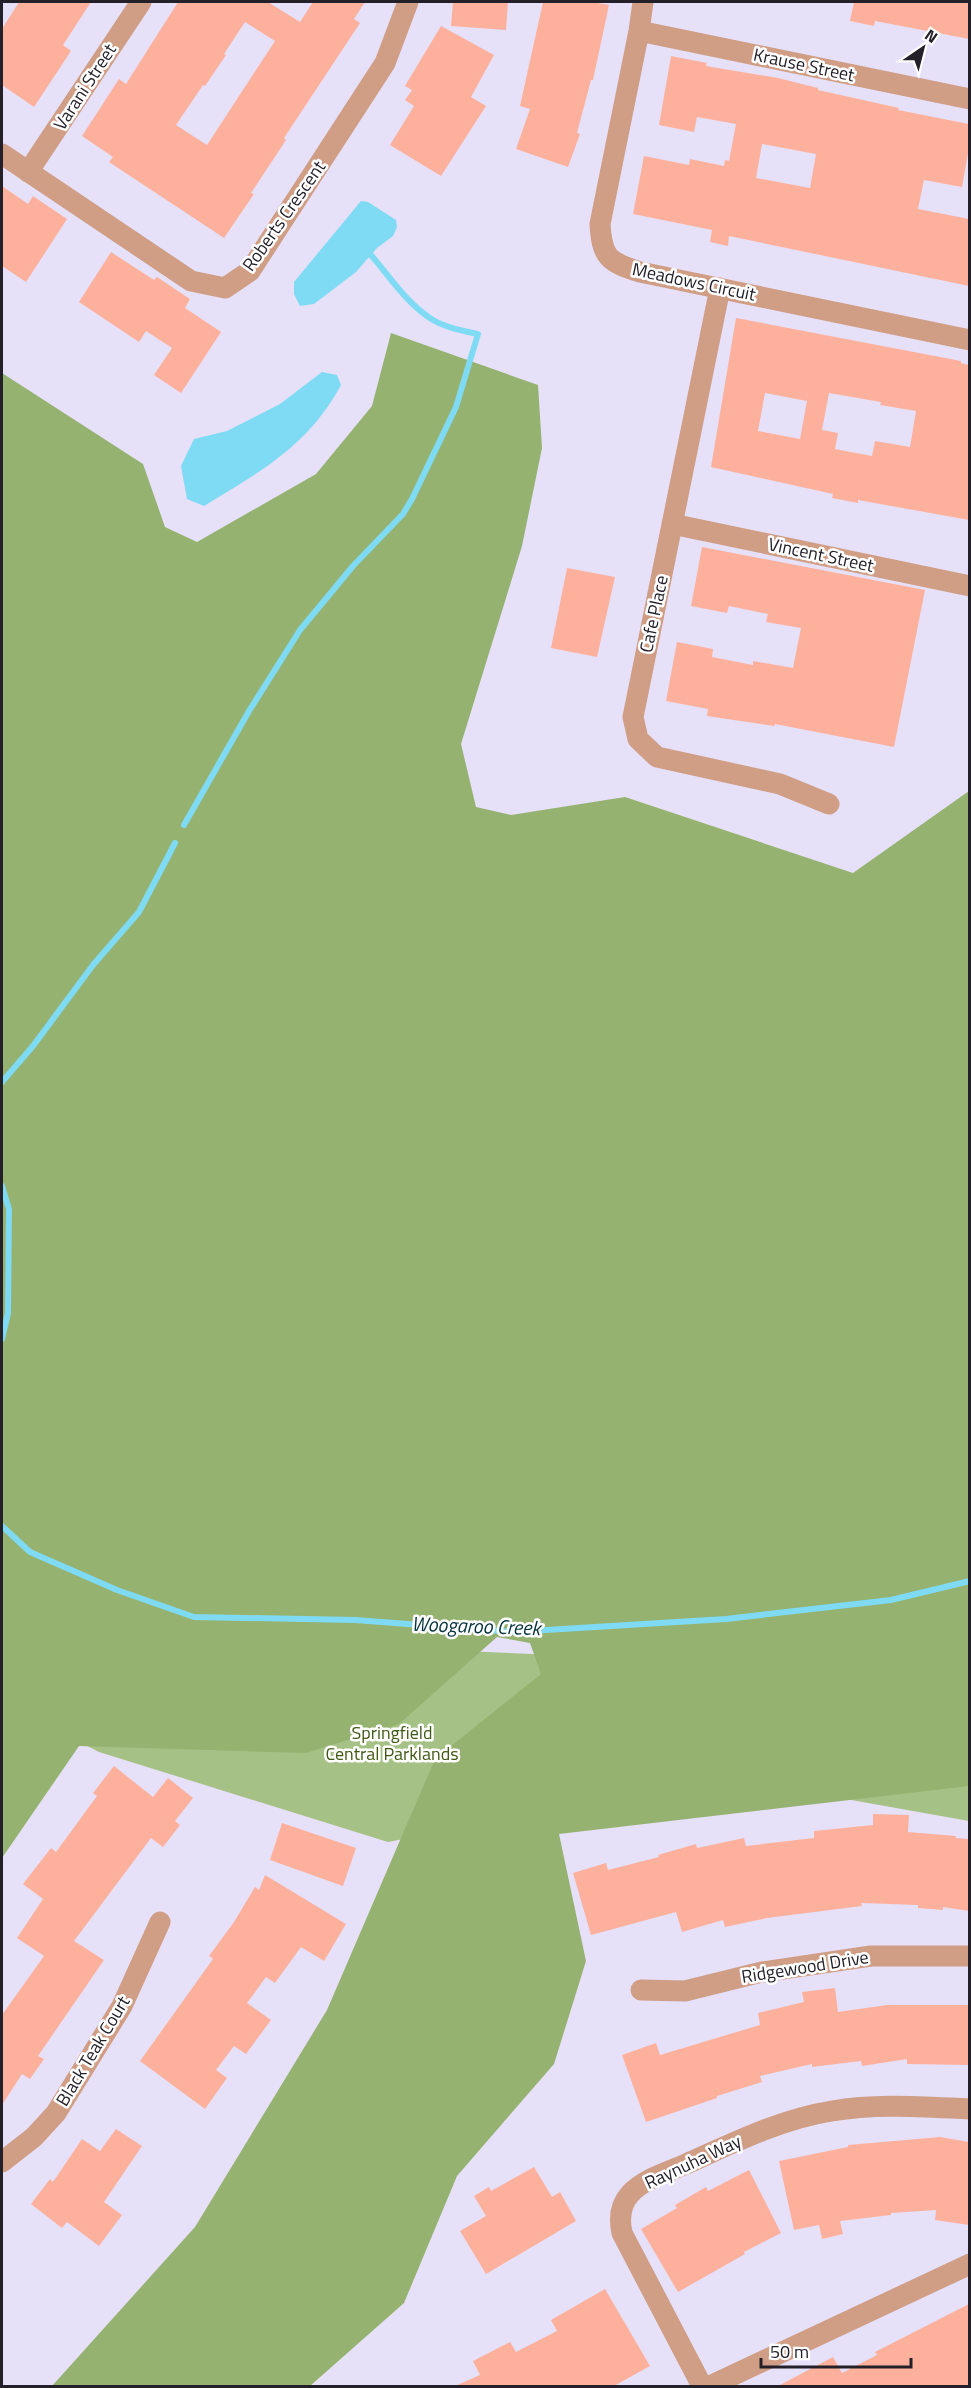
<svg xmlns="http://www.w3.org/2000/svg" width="971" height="2388" viewBox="0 0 971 2388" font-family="'Titillium Web',sans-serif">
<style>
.green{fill:#a6c185}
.forest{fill:#96b271}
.water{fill:#7fdbf4}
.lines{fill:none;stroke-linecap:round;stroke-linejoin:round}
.stream{stroke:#7fdbf4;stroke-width:6}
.building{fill:#fdb19d;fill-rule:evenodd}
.minor{stroke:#d09d85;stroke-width:21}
.labels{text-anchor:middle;stroke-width:5;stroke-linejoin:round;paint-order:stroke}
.street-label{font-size:18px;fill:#232029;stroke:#fff}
.park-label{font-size:18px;fill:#3f5812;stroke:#fff}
.water-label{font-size:20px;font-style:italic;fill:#06343e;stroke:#fff}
</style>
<rect width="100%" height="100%" fill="#e6e0f8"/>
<path class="green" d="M 2,1563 L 369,1647 L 771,1664 L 969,1622 L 969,1821 L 840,1798 L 650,1791 L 388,1842 L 99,1752 L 2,1702 Z"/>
<path class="forest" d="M 391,333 L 538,385 L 542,448 L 522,546 L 461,744 L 476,807 L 511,815 L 625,797 L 853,873 L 969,791 L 969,1786 L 559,1834 L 586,1961 L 554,2064 L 457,2176 L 404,2303 L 310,2386 L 52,2386 L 195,2227 L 327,2010 L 435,1759 L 541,1674 L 530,1643 L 497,1637 L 399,1724 L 306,1753 L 79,1746 L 2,1858 L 2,373 L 143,464 L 165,527 L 197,542 L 316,474 L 372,406 Z"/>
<path class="water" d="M 361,201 L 368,202 L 396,220 L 397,227 L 393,236 L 377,248 L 356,272 L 314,304 L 300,306 L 294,294 L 294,282 Z
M 322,372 L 337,375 L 341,385 C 308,446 260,472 204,506 L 187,499 L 181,466 L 194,439 L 227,431 L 280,404 Z"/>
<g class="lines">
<path class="stream" d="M 184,825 L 249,711 L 300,630 L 353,566 L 403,514 L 412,499 L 456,407 L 478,334 C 463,331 447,328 433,320 C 408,305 390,277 371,255
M 2,1082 L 33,1046 L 93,965 L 139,912 L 175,843
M 2,1186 L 9,1209 L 8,1313 L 2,1339
M 2,1526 L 30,1552 L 117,1590 L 194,1617 L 355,1620 L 513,1632 L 726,1619 L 891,1600 L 970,1581"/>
</g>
<path class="building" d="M 19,2 L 91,2 L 63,45 L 71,51 L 34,107 L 2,85 L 2,29 Z
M 178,2 L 268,2 L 300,22 L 313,2 L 365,2 L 354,19 L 360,23 L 284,138 L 286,140 L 251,193 L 254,194 L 224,238 L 109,162 L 113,157 L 82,136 L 119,79 L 126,84 ZM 245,22 L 275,41 L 207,145 L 176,125 L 203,85 L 205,86 L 226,55 L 224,54 Z
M 453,2 L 508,2 L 506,30 L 451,26 Z
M 543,2 L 592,2 L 609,5 L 593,80 L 591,80 L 577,133 L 580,134 L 568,167 L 516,149 L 530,109 L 520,106 Z
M 854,2 L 969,2 L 969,39 L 875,21 L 874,26 L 850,21 Z
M 441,26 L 494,55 L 471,97 L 486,106 L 441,176 L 390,145 L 414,106 L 405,100 L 412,90 L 405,86 Z
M 671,56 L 707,63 L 706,66 L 778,78 L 818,88 L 818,90 L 899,108 L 898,110 L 969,124 L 969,148 L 962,187 L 924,180 L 918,209 L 969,219 L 969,286 L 729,236 L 728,246 L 710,242 L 712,230 L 633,214 L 644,156 L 689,165 L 690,159 L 724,166 L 725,160 L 729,161 L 736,124 L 697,117 L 694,132 L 659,125 ZM 762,144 L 816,154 L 810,188 L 756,178 Z
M 2,186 L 28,204 L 33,196 L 67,219 L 26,282 L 2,266 Z
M 111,252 L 154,280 L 157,277 L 190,299 L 185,308 L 221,332 L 181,393 L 154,375 L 172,348 L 146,331 L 139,342 L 79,302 Z
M 736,318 L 961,361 L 961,363 L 969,365 L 969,520 L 858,500 L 858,503 L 832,498 L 833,494 L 711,467 ZM 765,393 L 807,401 L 800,439 L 758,431 ZM 829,393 L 881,402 L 880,405 L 916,411 L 910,447 L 875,441 L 872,456 L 835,449 L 838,433 L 822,430 Z
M 702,547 L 925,590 L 894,747 L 775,724 L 774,726 L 707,716 L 708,709 L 666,701 L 677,642 L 713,649 L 712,657 L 753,665 L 753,661 L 793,668 L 801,628 L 766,622 L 768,614 L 729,606 L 727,613 L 691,606 Z
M 567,568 L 615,577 L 597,657 L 551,648 Z
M 114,1766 L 153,1797 L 168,1778 L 193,1798 L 175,1821 L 180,1825 L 163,1847 L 151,1838 L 74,1941 L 104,1960 L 38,2056 L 44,2059 L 30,2079 L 22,2074 L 2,2105 L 2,2015 L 44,1956 L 17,1938 L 43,1899 L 23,1884 L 51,1848 L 56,1852 L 97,1796 L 93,1793 Z
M 873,1814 L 909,1815 L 908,1832 L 956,1836 L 956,1838 L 969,1839 L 969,1911 L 943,1907 L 943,1910 L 918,1908 L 918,1905 L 861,1903 L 862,1906 L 767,1918 L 725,1927 L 723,1920 L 682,1932 L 676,1912 L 591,1935 L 573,1873 L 606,1863 L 608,1870 L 659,1857 L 658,1855 L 696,1844 L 697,1848 L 744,1838 L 746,1846 L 814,1838 L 814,1831 L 873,1825 Z
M 282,1823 L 356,1848 L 343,1886 L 270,1860 Z
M 265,1875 L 346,1924 L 324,1961 L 301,1947 L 275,1983 L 266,1977 L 247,2003 L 271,2020 L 246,2054 L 234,2046 L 216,2070 L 227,2078 L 205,2109 L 140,2061 L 213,1959 L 209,1956 L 234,1922 L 255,1887 L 259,1890 Z
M 835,1988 L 838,2012 L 887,2005 L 969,2005 L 969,2065 L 907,2064 L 907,2059 L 862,2066 L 861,2061 L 812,2067 L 812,2064 L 760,2076 L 762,2082 L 717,2096 L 717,2098 L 646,2122 L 622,2055 L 656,2043 L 660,2055 L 760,2025 L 758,2013 L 804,2002 L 802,1992 Z
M 116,2129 L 142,2146 L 104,2202 L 122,2215 L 99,2246 L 67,2222 L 62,2228 L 31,2204 L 50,2179 L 53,2182 L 82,2139 L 100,2151 Z
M 940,2137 L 969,2142 L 969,2225 L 935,2220 L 936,2210 L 891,2213 L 891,2215 L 840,2221 L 843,2234 L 822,2239 L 819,2225 L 794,2230 L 779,2161 L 848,2147 L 848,2145 Z
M 534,2167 L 552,2197 L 560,2192 L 576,2221 L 486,2274 L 460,2231 L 486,2216 L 474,2196 L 489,2187 L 491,2191 Z
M 749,2170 L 781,2233 L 744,2252 L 745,2254 L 678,2292 L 641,2229 L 677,2208 L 675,2205 L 706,2187 L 708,2191 Z
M 605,2289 L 650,2366 L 614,2386 L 455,2386 L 480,2375 L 473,2361 L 510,2342 L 516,2352 L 557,2331 L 551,2320 Z
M 969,2304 L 969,2386 L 778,2386 L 833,2357 L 842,2373 L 877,2355 L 875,2352 Z"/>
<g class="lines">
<path class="minor" d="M 643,2 L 639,31 L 600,224 C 602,257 608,262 640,272 L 970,340
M 639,31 L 970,99
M 2,154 L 191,281 L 225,288 L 250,271 L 385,63 L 408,2
M 28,172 L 141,2
M 720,288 L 633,717 L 638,739 L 657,757 L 780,784 L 829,804
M 672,524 L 970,586
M 641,1990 L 685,1991 L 762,1972 L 871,1956 L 970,1956
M 2,2162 L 34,2137 L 56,2113 L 122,2006 L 160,1922
M 702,2386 L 622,2233 C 619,2219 620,2205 630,2194 C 643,2179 668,2172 686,2164 C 733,2143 781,2119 832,2111 C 878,2103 924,2107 970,2109
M 710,2386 L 970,2264"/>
</g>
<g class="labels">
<g class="street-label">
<text transform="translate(804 65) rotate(12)" y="6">Krause Street</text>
<text transform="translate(85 87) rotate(-57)" y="6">Varani Street</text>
<text transform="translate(284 216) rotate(-55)" y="6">Roberts Crescent</text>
<text transform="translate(694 282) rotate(12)" y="6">Meadows Circuit</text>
<text transform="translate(821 555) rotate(12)" y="6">Vincent Street</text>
<text transform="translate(654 614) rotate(-78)" y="6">Cafe Place</text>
<text transform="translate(805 1967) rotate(-9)" y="6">Ridgewood Drive</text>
<text transform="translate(93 2051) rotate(-59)" y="6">Black Teak Court</text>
<text transform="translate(693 2162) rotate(-25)" y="6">Raynuha Way</text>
</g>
<g class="park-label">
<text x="392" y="1739">Springfield<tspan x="392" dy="21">Central Parklands</tspan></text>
</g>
<g class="water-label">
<text transform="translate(476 1626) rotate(2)" y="7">Woogaroo Creek</text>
</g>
</g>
<rect width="971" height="2388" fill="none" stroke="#232029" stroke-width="6"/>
<g transform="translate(923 48) rotate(35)" stroke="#ffffff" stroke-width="4.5" paint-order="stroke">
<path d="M0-4.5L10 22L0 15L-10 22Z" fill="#232029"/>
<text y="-9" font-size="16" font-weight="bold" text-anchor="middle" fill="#232029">N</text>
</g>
<path d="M761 2358v9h150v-9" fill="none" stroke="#232029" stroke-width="3"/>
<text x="770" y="2358" font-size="18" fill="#232029" stroke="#ffffff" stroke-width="4.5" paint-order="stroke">50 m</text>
</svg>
